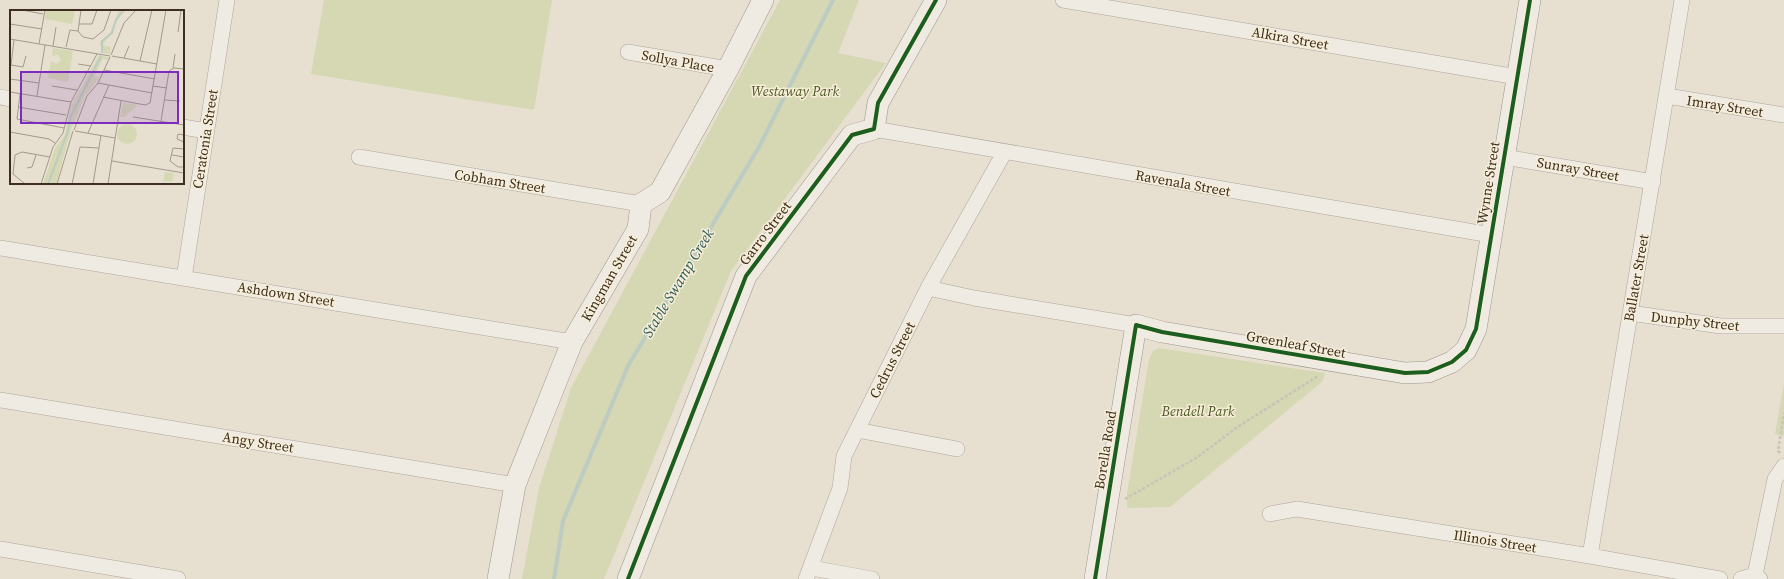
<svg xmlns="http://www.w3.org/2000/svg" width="1784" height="579" viewBox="0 0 1784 579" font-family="'Source Serif 4',serif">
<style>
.green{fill:#d6d7b3}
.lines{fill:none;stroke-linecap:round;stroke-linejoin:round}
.stream{stroke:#bcccc2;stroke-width:4}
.street-casing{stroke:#ada599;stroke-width:16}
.secondary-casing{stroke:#9c958a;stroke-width:22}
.path{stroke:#c8c2b9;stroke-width:2.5;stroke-dasharray:3 2;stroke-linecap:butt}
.street{stroke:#efebe3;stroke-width:15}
.secondary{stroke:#efebe3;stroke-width:21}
.cycleway-casing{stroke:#f7eed8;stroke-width:6}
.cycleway{stroke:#1b5e20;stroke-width:4}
.labels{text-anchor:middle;stroke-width:3;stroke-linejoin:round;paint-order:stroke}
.street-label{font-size:14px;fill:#3d2e20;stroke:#f7eed8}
.park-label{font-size:14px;font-style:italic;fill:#4d5a26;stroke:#f7eed8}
.water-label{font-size:15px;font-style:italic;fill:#2f5d5a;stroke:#f7eed8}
.inset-river{fill:none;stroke:#bcccc2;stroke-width:2}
.inset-road{fill:none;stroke:#a3998a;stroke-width:1}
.view{fill:#7b2cbf;fill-opacity:0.15;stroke:#7b2cbf;stroke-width:2}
.inset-edge{fill:none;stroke:#3d2e20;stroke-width:2}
</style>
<rect width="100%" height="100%" fill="#e7e0d1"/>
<path class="green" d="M 324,0 L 552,0 L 534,110 L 311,74 Z
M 780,0 L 859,0 L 838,53 L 886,63 L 731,271 L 604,579 L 522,579 L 539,488 L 571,388 Z
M 1159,348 L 1325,373 L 1323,381 L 1170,507 L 1127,508 L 1127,494 L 1149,359 L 1153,351 Z
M 1784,384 L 1784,436 L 1775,434 Z"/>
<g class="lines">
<path class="stream" d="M 554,579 L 563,521 L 628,366 L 759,147 L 833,0"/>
<defs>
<path id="street" d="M 1063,0 L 1517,77
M 628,52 L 728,69
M 1667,96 L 1784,115
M 0,97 L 11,99
M 183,127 L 206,131
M 874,129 L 1491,235
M 359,157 L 641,204
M 1504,157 L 1653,182
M 0,248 L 572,342
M 184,278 L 227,0
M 928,288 L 974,298 L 1136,325
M 1630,313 L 1721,326 L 1784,326
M 0,400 L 515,485
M 857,430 L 957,449
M 1270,514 L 1297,509 L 1590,556 L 1720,579
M 0,549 L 178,579
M 1590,556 L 1682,0
M 811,568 L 872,579
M 1755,575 L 1775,479 L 1784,466
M 806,579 L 840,488 L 844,456 L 928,288 L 1004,153
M 1741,579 L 1755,575 L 1760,579"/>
<path id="secondary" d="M 498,579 L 515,485 L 572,342 L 638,229 L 641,204 L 660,192 L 728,69 L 763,0
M 628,579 L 746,276 L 852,135 L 874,129 L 878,103 L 936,0
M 1095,579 L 1136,325 L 1162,332 L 1405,373 L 1428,372 L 1452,362 L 1466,350 L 1476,329 L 1530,0"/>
</defs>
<use href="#street" class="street-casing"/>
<use href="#secondary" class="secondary-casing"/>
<path class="path" d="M 1780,453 L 1778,451 L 1784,413
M 1125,499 L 1196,458 L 1236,428 L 1318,376"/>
<use href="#street" class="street"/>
<use href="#secondary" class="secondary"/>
<defs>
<path id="cycleway" d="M 628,579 L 746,276 L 852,135 L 874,129 L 878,103 L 936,0
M 1095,579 L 1136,325 L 1162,332 L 1405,373 L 1428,372 L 1452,362 L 1466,350 L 1476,329 L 1530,0"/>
</defs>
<use href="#cycleway" class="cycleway-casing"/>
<use href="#cycleway" class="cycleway"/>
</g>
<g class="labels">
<g class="street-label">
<text transform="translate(1290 38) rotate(10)" y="5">Alkira Street</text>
<text transform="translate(678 61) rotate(10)" y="5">Sollya Place</text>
<text transform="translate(1725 106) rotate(9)" y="5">Imray Street</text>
<text transform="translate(205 139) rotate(-81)" y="5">Ceratonia Street</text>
<text transform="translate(1578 169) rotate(10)" y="5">Sunray Street</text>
<text transform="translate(500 181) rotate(9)" y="5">Cobham Street</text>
<text transform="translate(1183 183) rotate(10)" y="5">Ravenala Street</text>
<text transform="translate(1488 183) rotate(-81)" y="5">Wynne Street</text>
<text transform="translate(765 233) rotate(-53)" y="5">Garro Street</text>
<text transform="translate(609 278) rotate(-60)" y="5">Kingman Street</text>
<text transform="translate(1636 278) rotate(-80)" y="5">Ballater Street</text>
<text transform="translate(286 294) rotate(9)" y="5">Ashdown Street</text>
<text transform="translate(1695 321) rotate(6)" y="5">Dunphy Street</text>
<text transform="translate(1296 344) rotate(10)" y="5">Greenleaf Street</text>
<text transform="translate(892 360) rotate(-63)" y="5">Cedrus Street</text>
<text transform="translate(258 442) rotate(9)" y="5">Angy Street</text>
<text transform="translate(1105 450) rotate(-81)" y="5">Borella Road</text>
<text transform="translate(1495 541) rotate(9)" y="5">Illinois Street</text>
</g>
<g class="park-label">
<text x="795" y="96">Westaway Park</text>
<text x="1198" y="416">Bendell Park</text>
</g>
<g class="water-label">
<text transform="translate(678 283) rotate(-59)" y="5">Stable Swamp Creek</text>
</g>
</g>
<g transform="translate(10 10)">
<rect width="174" height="174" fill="#e7e0d1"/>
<path d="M 36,0 L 65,0 L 62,14 L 35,9 ZM 109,0 L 116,0 L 108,7 L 100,26 L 92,35 L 101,37 L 100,44 L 92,43 L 90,32 L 100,23 ZM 43,38 L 63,41 L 58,72 L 38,68 L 41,51 L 47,54 L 51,50 L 48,45 L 42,46 ZM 89,45 L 99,48 L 98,50 L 93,49 L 90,54 L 85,66 L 89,68 L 75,86 L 61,120 L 46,174 L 33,174 L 45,138 L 55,125 L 61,96 ZM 113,93 L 114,93 L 128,95 L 114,107 L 110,107 ZM107 124a10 10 0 1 1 20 0a10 10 0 1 1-20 0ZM 155,162 L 164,163 L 162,172 L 155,171 L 153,174 Z" fill="#d6d7b3"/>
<path class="inset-river" d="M 92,43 L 92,31 L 102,23 L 106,10 L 114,0M 38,174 L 58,121 L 60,108 L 91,46"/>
<path class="inset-road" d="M 12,0 L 33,4M 0,14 L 32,19M 69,14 L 82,14 L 87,0M 68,21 L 71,0M 168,22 L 171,0M 0,29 L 100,46M 4,30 L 1,55 L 13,57 L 16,46M 29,34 L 35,0M 43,36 L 46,17M 56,37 L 60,20 L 68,21 L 73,27 L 83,29 L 94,20 L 101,0M 101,45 L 114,13 L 126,0M 102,46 L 147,54M 114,48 L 119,36M 130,51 L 142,0M 68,54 L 81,56M 163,58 L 165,44M 94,60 L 145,69M 0,69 L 29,73M 88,73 L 142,83M 42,76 L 67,80M 143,76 L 157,78M 0,82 L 61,92M 10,84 L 7,109 L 54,118M 27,86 L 35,35M 93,87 L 135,95 L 140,93 L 156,0M 155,90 L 170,91M 8,97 L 56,105M 123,107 L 174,115M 151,111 L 159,61 L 164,58 L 174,59M 64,120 L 77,86 L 88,73 L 100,47M 65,121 L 105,128M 0,122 L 39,129 L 45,133M 78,123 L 99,75M 174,125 L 168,124 L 167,129 L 174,132M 174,139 L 163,138 L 160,151 L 168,157 L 174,157M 162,145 L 174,147M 102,151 L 174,163M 17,158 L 22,157 L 26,145M 15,174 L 3,164 L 5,145 L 12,142 L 40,147M 31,174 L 43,137 L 53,123 L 61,92 L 87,44M 47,174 L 63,121M 62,174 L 70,137 L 89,138M 83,174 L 91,125M 98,174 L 111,91"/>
<path class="view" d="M 11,62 L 168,62 L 168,113 L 11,113 Z"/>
<rect width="174" height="174" class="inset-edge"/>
</g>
</svg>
